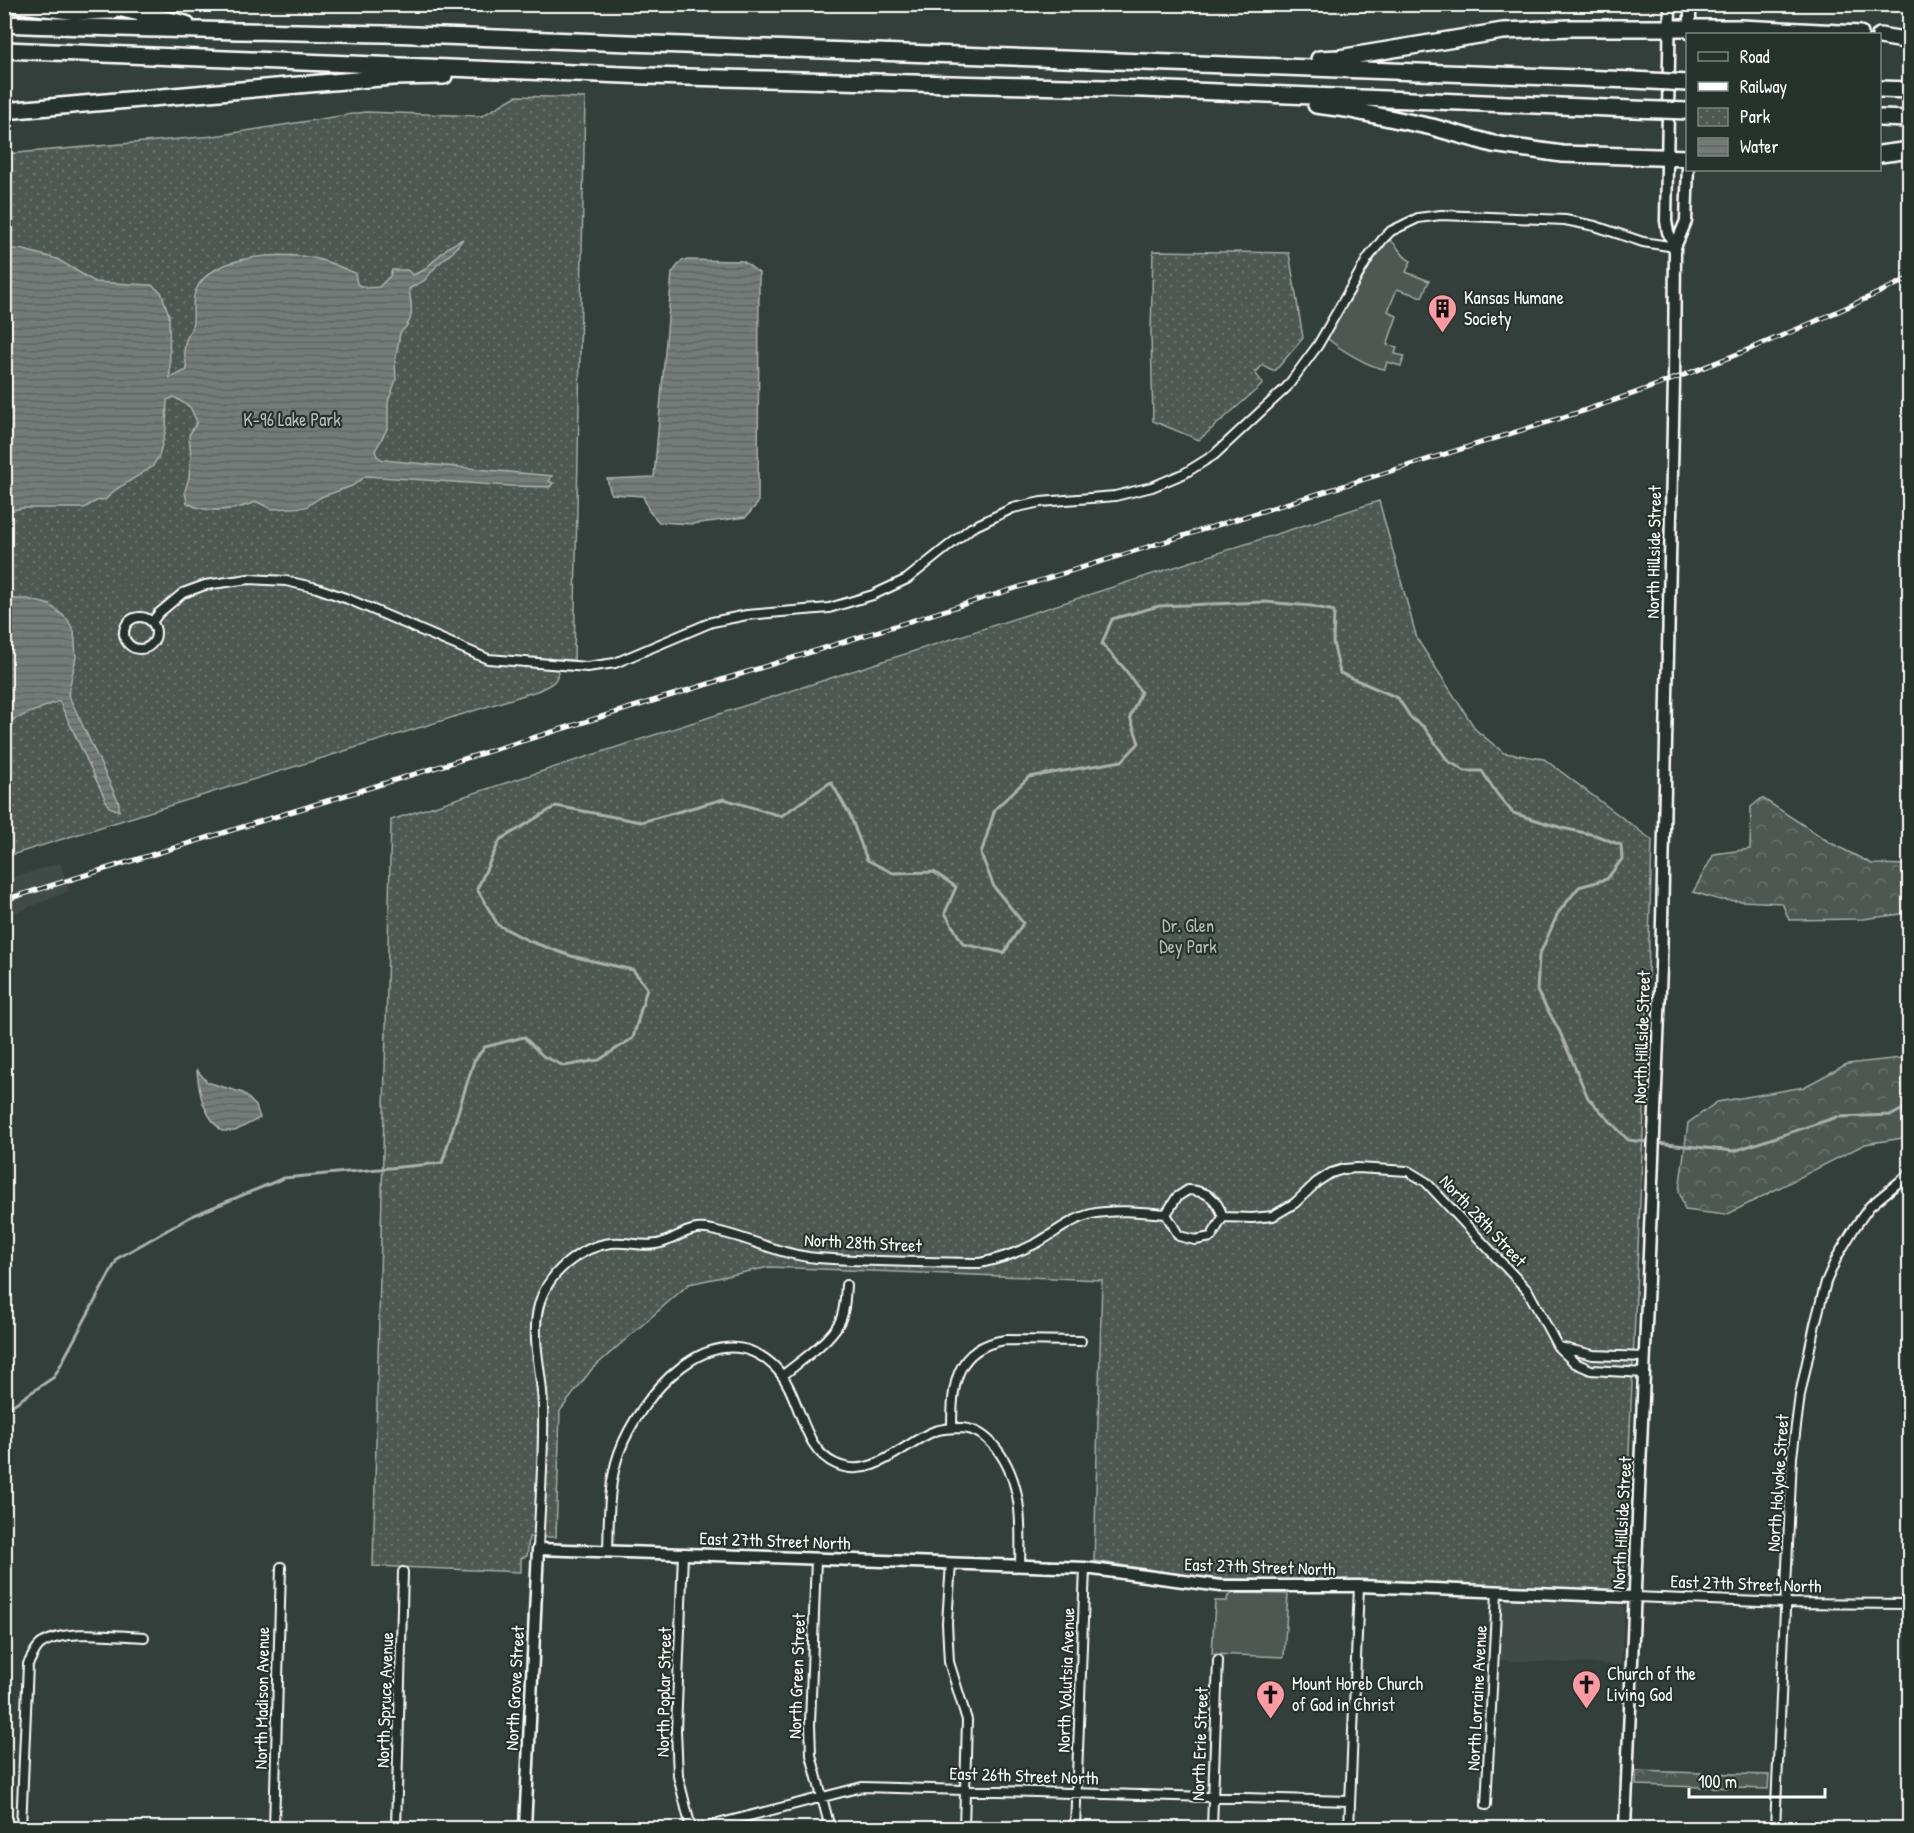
<svg xmlns="http://www.w3.org/2000/svg" width="1914" height="1833" viewBox="0 0 1914 1833" font-family="'Patrick Hand',sans-serif">
<style>
.built{fill:#404c47}
.grass{fill:#4d5853;stroke:#a6aca9;stroke-width:1.5}
.forest{fill:url(#forest-crowns);stroke:#a6aca9;stroke-width:1.5}
.park{fill:url(#park-dots);stroke:#a6aca9;stroke-width:1.5}
.water{fill:url(#water-rules);stroke:#abb0ae;stroke-width:1.5}
.lines{fill:none;stroke-linecap:round;stroke-linejoin:round}
.stream{stroke:#abb0ae;stroke-width:3}
.street-casing{stroke:#fff;stroke-width:12}
.secondary-casing{stroke:#fff;stroke-width:15}
.highway-casing{stroke:#fff;stroke-width:20}
.street{stroke:#26332d;stroke-width:8}
.secondary{stroke:#26332d;stroke-width:10}
.highway{stroke:#26332d;stroke-width:15}
.rail-casing{stroke:#fff;stroke-width:5}
.rail{stroke:#26332d;stroke-width:3;stroke-dasharray:9;stroke-linecap:butt}
.highway-bridge-casing{stroke:#fff;stroke-width:20;stroke-linecap:butt}
.highway-bridge{stroke:#26332d;stroke-width:15}
.labels{text-anchor:middle;stroke-width:4.5;stroke-linejoin:round;paint-order:stroke}
.poi-label{font-size:18px;fill:#fff;stroke:#26332d;text-anchor:start}
.park-label{font-size:18px;fill:#b8bcba;stroke:#26332d}
.street-label{font-size:18px;fill:#fff;stroke:#26332d}
</style>
<defs>
<pattern id="forest-crowns" width="20" height="18" patternUnits="userSpaceOnUse" patternTransform="scale(1.5)"><rect width="20" height="18" fill="#4d5853"/><path d="M2 6a3 3 0 1 1 6 0M12 15a3 3 0 1 1 6 0" fill="none" stroke="#68716d"/></pattern>
<pattern id="park-dots" width="8" height="8" patternUnits="userSpaceOnUse" patternTransform="scale(1.5)"><rect width="8" height="8" fill="#4d5853"/><path d="M2 2h.1M6 6h.1" fill="none" stroke="#68716d" stroke-width="1.8" stroke-linecap="round"/></pattern>
<pattern id="water-rules" width="6" height="5" patternUnits="userSpaceOnUse" patternTransform="scale(1.5)"><rect width="6" height="5" fill="#737b78"/><path d="M0 2.5h6" fill="none" stroke="#606462"/></pattern>
</defs>
<rect width="100%" height="100%" fill="#333f3a"/>
<filter id="ink" filterUnits="userSpaceOnUse"><feTurbulence type="fractalNoise" baseFrequency=".0167" numOctaves="2"/><feDisplacementMap in="SourceGraphic" scale="12" xChannelSelector="R" yChannelSelector="G"/><feConvolveMatrix kernelMatrix="1 2 1 2 8 2 1 2 1" color-interpolation-filters="sRGB"/></filter>
<g filter="url(#ink)">
<path class="built" d="M 60,863 L 69,891 L 5,917 L 5,880 Z
M 1508,1600 L 1621,1605 L 1624,1607 L 1621,1665 L 1499,1660 L 1501,1606 L 1504,1601 Z"/>
<path class="grass" d="M 1390,240 C 1399,246 1401,257 1411,261 L 1406,272 L 1429,281 L 1422,297 L 1397,289 L 1388,311 L 1397,316 L 1387,345 L 1397,347 L 1395,354 L 1405,356 L 1401,366 L 1387,362 L 1385,369 C 1370,368 1338,348 1327,338 L 1373,261 L 1381,248 Z
M 1233,1593 L 1288,1594 L 1284,1657 L 1212,1654 L 1215,1601 L 1227,1601 L 1228,1596 Z"/>
<path class="forest" d="M 1762,798 L 1829,842 L 1872,864 L 1909,865 L 1909,913 L 1863,919 L 1789,920 L 1782,903 L 1720,900 L 1693,892 L 1714,854 L 1750,849 L 1751,807 Z
M 1909,1057 L 1909,1137 L 1865,1144 L 1726,1215 L 1685,1210 L 1679,1191 L 1688,1123 L 1717,1102 L 1804,1087 L 1847,1064 Z
M 1636,1771 L 1769,1775 L 1768,1789 L 1636,1785 Z"/>
<path class="park" d="M 516,96 L 585,98 L 574,660 L 559,659 C 559,681 556,683 537,691 L 5,857 L 5,154 L 214,136 L 365,112 L 482,116 Z
M 1153,251 L 1289,253 L 1303,338 L 1275,371 L 1262,365 L 1257,372 L 1254,371 L 1263,384 L 1199,440 L 1153,421 L 1151,333 Z
M 1379,501 L 1417,639 L 1476,730 L 1504,753 L 1544,759 L 1652,840 L 1644,1110 L 1623,1589 L 1620,1591 L 1206,1578 L 1094,1561 L 1102,1280 L 769,1267 L 689,1284 L 592,1369 L 560,1411 L 556,1537 L 529,1537 L 527,1556 L 521,1558 L 521,1572 L 373,1566 L 391,820 Z"/>
<path class="water" d="M 463,239 L 453,252 L 437,265 L 425,280 L 409,289 C 412,309 415,320 400,333 L 395,363 L 396,380 L 388,402 L 388,427 L 375,451 L 377,456 L 383,460 L 552,476 L 549,481 L 553,483 L 550,487 L 511,486 L 366,476 L 352,486 L 321,497 L 306,507 L 272,509 L 257,502 C 234,510 210,515 187,503 L 185,491 L 189,477 L 191,456 L 189,435 L 197,422 L 190,407 L 174,397 L 167,400 L 166,429 L 159,456 L 152,467 L 115,490 L 106,499 L 96,501 L 84,508 L 22,508 L 5,512 L 5,248 L 24,250 L 57,259 L 95,282 L 151,285 L 161,292 L 169,315 L 170,378 L 187,370 C 186,362 183,351 185,343 C 187,335 193,329 193,321 C 194,310 191,301 196,290 C 210,254 289,250 321,260 C 333,263 344,269 355,273 L 357,284 L 366,288 L 379,287 L 390,276 L 392,270 L 407,270 L 413,275 L 424,270 L 448,247 Z
M 682,260 L 743,261 L 759,273 L 758,503 L 746,517 L 692,524 L 659,522 L 649,511 L 643,496 L 611,494 L 607,479 L 654,477 L 672,273 Z
M 5,599 L 28,599 L 50,605 L 67,619 L 74,631 L 76,657 L 68,694 L 119,803 L 119,811 L 109,807 L 59,701 L 5,723 Z
M 197,1070 L 207,1082 L 243,1093 L 256,1106 L 260,1118 L 235,1131 L 222,1131 C 203,1114 199,1094 197,1070 Z"/>
<g class="lines">
<path class="stream" d="M 4,1411 L 54,1377 L 118,1258 L 192,1216 L 284,1178 L 442,1163 L 474,1061 L 485,1047 L 524,1037 L 543,1056 L 564,1066 L 599,1060 L 633,1038 L 647,988 L 633,970 L 571,956 L 529,941 L 498,925 L 477,889 L 500,840 L 556,806 L 641,822 L 724,799 L 781,816 L 831,782 L 850,815 L 867,860 L 893,873 L 934,872 L 956,887 L 945,913 L 963,944 L 1004,953 L 1023,923 L 994,887 L 981,854 L 995,809 L 1029,777 L 1122,761 L 1139,743 L 1130,717 L 1141,692 L 1124,668 L 1102,644 L 1112,619 L 1159,606 L 1265,602 L 1311,606 L 1334,611 L 1333,642 L 1340,673 L 1398,698 L 1411,718 L 1424,727 L 1448,761 L 1465,771 L 1482,771 L 1497,794 L 1513,813 L 1562,828 L 1595,835 L 1621,845 L 1622,859 L 1607,879 L 1579,887 L 1558,913 L 1539,956 L 1537,991 L 1559,1030 L 1588,1098 L 1628,1140 L 1734,1151 L 1837,1117 L 1892,1115 L 1910,1105"/>
<defs>
<path id="street" d="M124 633a16 16 0 1 1 32 0a16 16 0 1 1-32 0Z
M 152,622 L 159,613 L 183,593 L 205,585 L 249,579 L 286,581 L 317,588 L 348,599 L 488,659 L 587,667 L 615,663 L 712,622 L 747,615 L 829,608 L 873,595 L 907,579 L 971,528 L 1013,508 L 1041,502 L 1115,496 L 1152,487 L 1185,473 L 1214,455 L 1287,387 L 1318,345 L 1368,258 L 1383,239 L 1391,231 L 1418,218 L 1441,215 L 1565,220 L 1595,226 L 1643,242 L 1675,247
M 1188,1190 C 1208,1191 1217,1199 1223,1217 L 1211,1237 L 1195,1240 L 1179,1236 L 1166,1214 L 1177,1197 Z
M 1223,1217 L 1252,1218 L 1273,1216 L 1295,1203 L 1317,1182 L 1331,1173 L 1344,1169 L 1357,1168 L 1408,1171 L 1426,1182 L 1528,1291 L 1558,1347 L 1575,1363 L 1591,1370 L 1645,1373
M 1559,1347 L 1593,1355 L 1645,1357
M 782,1376 C 799,1362 828,1343 839,1323 C 845,1313 845,1297 846,1285
M 952,1428 C 952,1385 955,1348 1005,1340 L 1081,1341
M 538,1549 C 540,1503 544,1455 543,1409 C 543,1374 530,1339 539,1305 C 547,1274 579,1247 611,1243 C 627,1241 645,1248 661,1243 C 681,1237 688,1225 712,1230 C 748,1237 780,1255 817,1258 C 871,1262 926,1262 980,1263 C 1000,1259 1019,1252 1037,1243 C 1055,1233 1071,1219 1091,1214 C 1115,1209 1142,1212 1166,1214
M 608,1552 C 609,1519 608,1484 619,1453 C 639,1397 713,1309 774,1366 C 802,1393 800,1449 836,1464 C 873,1481 904,1442 935,1431 C 944,1428 953,1428 962,1428 C 977,1429 987,1437 996,1448 C 1023,1482 1021,1525 1020,1566
M 683,1554 L 676,1730 L 678,1776 L 691,1828
M 816,1559 L 810,1724 L 811,1755 L 830,1828
M 951,1563 L 947,1623 L 949,1662 L 967,1720 L 964,1828
M 1635,1597 L 1785,1603 L 1910,1604
M 1486,1805 L 1497,1592
M 21,1828 L 28,1664 C 32,1658 35,1648 41,1644 C 66,1628 115,1636 144,1637
M 274,1828 L 281,1567
M 396,1828 L 403,1572
M 702,1828 L 862,1787 L 1349,1801
M 1075,1828 L 1085,1568
M 1212,1828 L 1218,1660
M 1349,1828 L 1359,1586
M 1775,1828 L 1792,1457 L 1800,1395 L 1815,1324 L 1826,1282 L 1837,1257 L 1855,1227 L 1870,1206 L 1910,1173"/>
<path id="secondary" d="M 1670,4 L 1666,221 L 1668,232 L 1675,247
M 1690,4 L 1690,34
M 525,1828 L 538,1549 L 1085,1568 L 1221,1586 L 1359,1586 L 1635,1597
M 1625,1828 L 1661,967 L 1674,380 L 1675,247 L 1686,221 L 1688,166"/>
<path id="highway" d="M 15,4 L 77,12 L 111,11
M 101,4 L 186,24
M 4,24 C 141,30 277,31 414,35 C 820,49 1226,64 1633,80
M 1880,36 L 1910,41
M 4,50 L 648,76 L 1143,89 L 1633,109
M 1319,59 L 1339,58 L 1503,31 L 1570,28 L 1740,28 L 1860,34
M 1880,89 L 1910,90
M 1316,105 L 1346,109 L 1432,127 L 1493,144 L 1562,154 L 1688,158
M 4,111 L 332,82 L 393,77 L 444,76
M 1880,118 L 1910,119
M 1880,154 L 1910,150"/>
</defs>
<use href="#street" class="street-casing"/>
<use href="#secondary" class="secondary-casing"/>
<use href="#highway" class="highway-casing"/>
<use href="#street" class="street"/>
<use href="#secondary" class="secondary"/>
<use href="#highway" class="highway"/>
<defs>
<path id="rail" d="M 4,900 L 744,673 L 1583,411 C 1695,374 1803,329 1910,278"/>
</defs>
<use href="#rail" class="rail-casing"/>
<use href="#rail" class="rail"/>
<defs>
<path id="highway-bridge" d="M 1633,80 L 1688,83
M 1633,109 L 1688,111"/>
</defs>
<use href="#highway-bridge" class="highway-bridge-casing"/>
<use href="#highway-bridge" class="highway-bridge"/>
</g>
</g>
<defs>
<symbol id="building-pin" viewBox="-11 -11 22 30"><path d="M0 17L-7.5 6A9.5 9.5 0 1 1 7.5 6Z" fill="#ff9aa2" stroke="#26332d"/><path d="M-4-6H4V6H1V3H-1V6H-4ZM-2.5-4.3h1.7v1.8h-1.7ZM.8-4.3h1.7v1.8H.8ZM-2.5-1h1.7V.8h-1.7ZM.8-1h1.7V.8H.8Z" fill="#111"/></symbol>
<symbol id="church-pin" viewBox="-11 -11 22 30"><path d="M0 17L-7.5 6A9.5 9.5 0 1 1 7.5 6Z" fill="#ff9aa2" stroke="#26332d"/><path d="M-1.2-6h2.4v3.5h3.3v2.4h-3.3V6h-2.4V-.1h-3.3v-2.4h3.3Z" fill="#111"/></symbol>
</defs>
<g fill-rule="evenodd">
<use href="#building-pin" x="1426" y="292" width="33" height="45"/>
<use href="#church-pin" x="1570" y="1668" width="33" height="45"/>
<use href="#church-pin" x="1254" y="1678" width="33" height="45"/>
</g>
<g class="labels">
<g class="poi-label">
<text x="1464" y="304">Kansas Humane<tspan x="1464" dy="21">Society</tspan></text>
<text x="1607" y="1680">Church of the<tspan x="1607" dy="21">Living God</tspan></text>
<text x="1292" y="1690">Mount Horeb Church<tspan x="1292" dy="21">of God in Christ</tspan></text>
</g>
<g class="park-label">
<text x="292" y="426">K-96 Lake Park</text>
<text x="1188" y="932">Dr. Glen<tspan x="1188" dy="21">Dey Park</tspan></text>
</g>
<g class="street-label">
<text transform="translate(1654 552) rotate(-89)" y="6">North Hillside Street</text>
<text transform="translate(1642 1037) rotate(-88)" y="6">North Hillside Street</text>
<text transform="translate(1483 1221) rotate(47)" y="6">North 28th Street</text>
<text transform="translate(863 1243) rotate(3)" y="6">North 28th Street</text>
<text transform="translate(1778 1483) rotate(-86)" y="6">North Holyoke Street</text>
<text transform="translate(1622 1523) rotate(-87)" y="6">North Hillside Street</text>
<text transform="translate(775 1541) rotate(2)" y="6">East 27th Street North</text>
<text transform="translate(1260 1567) rotate(2)" y="6">East 27th Street North</text>
<text transform="translate(1746 1584) rotate(2)" y="6">East 27th Street North</text>
<text transform="translate(797 1676) rotate(-88)" y="6">North Green Street</text>
<text transform="translate(1066 1680) rotate(-88)" y="6">North Volutsia Avenue</text>
<text transform="translate(515 1688) rotate(-87)" y="6">North Grove Street</text>
<text transform="translate(664 1692) rotate(-89)" y="6">North Poplar Street</text>
<text transform="translate(262 1698) rotate(-89)" y="6">North Madison Avenue</text>
<text transform="translate(1477 1698) rotate(-87)" y="6">North Lorraine Avenue</text>
<text transform="translate(385 1700) rotate(-88)" y="6">North Spruce Avenue</text>
<text transform="translate(1200 1744) rotate(-88)" y="6">North Erie Street</text>
<text transform="translate(1024 1776) rotate(2)" y="6">East 26th Street North</text>
</g>
</g>
<rect width="1914" height="1833" fill="none" stroke="#26332d" stroke-width="24"/>
<rect x="12" y="12" width="1890" height="1809" fill="none" stroke="#fff" stroke-width="2" filter="url(#ink)"/>
<rect x="1686" y="33" width="195" height="138" fill="#26332d" stroke="#7d8581" stroke-width="1.5"/>
<rect x="1698" y="52" width="30" height="9" fill="#26332d" stroke="#7d8581" stroke-width="1.5"/>
<text x="1740" y="63" font-size="18" fill="#ffffff">Road</text>
<rect x="1698" y="82" width="30" height="9" fill="#ffffff" stroke="#7d8581" stroke-width="1.5"/>
<text x="1740" y="93" font-size="18" fill="#ffffff">Railway</text>
<rect x="1698" y="108" width="30" height="18" fill="url(#park-dots)" stroke="#7d8581" stroke-width="1.5"/>
<text x="1740" y="123" font-size="18" fill="#ffffff">Park</text>
<rect x="1698" y="138" width="30" height="18" fill="url(#water-rules)" stroke="#7d8581" stroke-width="1.5"/>
<text x="1740" y="153" font-size="18" fill="#ffffff">Water</text>
<path d="M1689 1788v9h136v-9" fill="none" stroke="#ffffff" stroke-width="3"/>
<text x="1698" y="1788" font-size="18" fill="#ffffff" stroke="#26332d" stroke-width="4.5" paint-order="stroke">100 m</text>
</svg>
